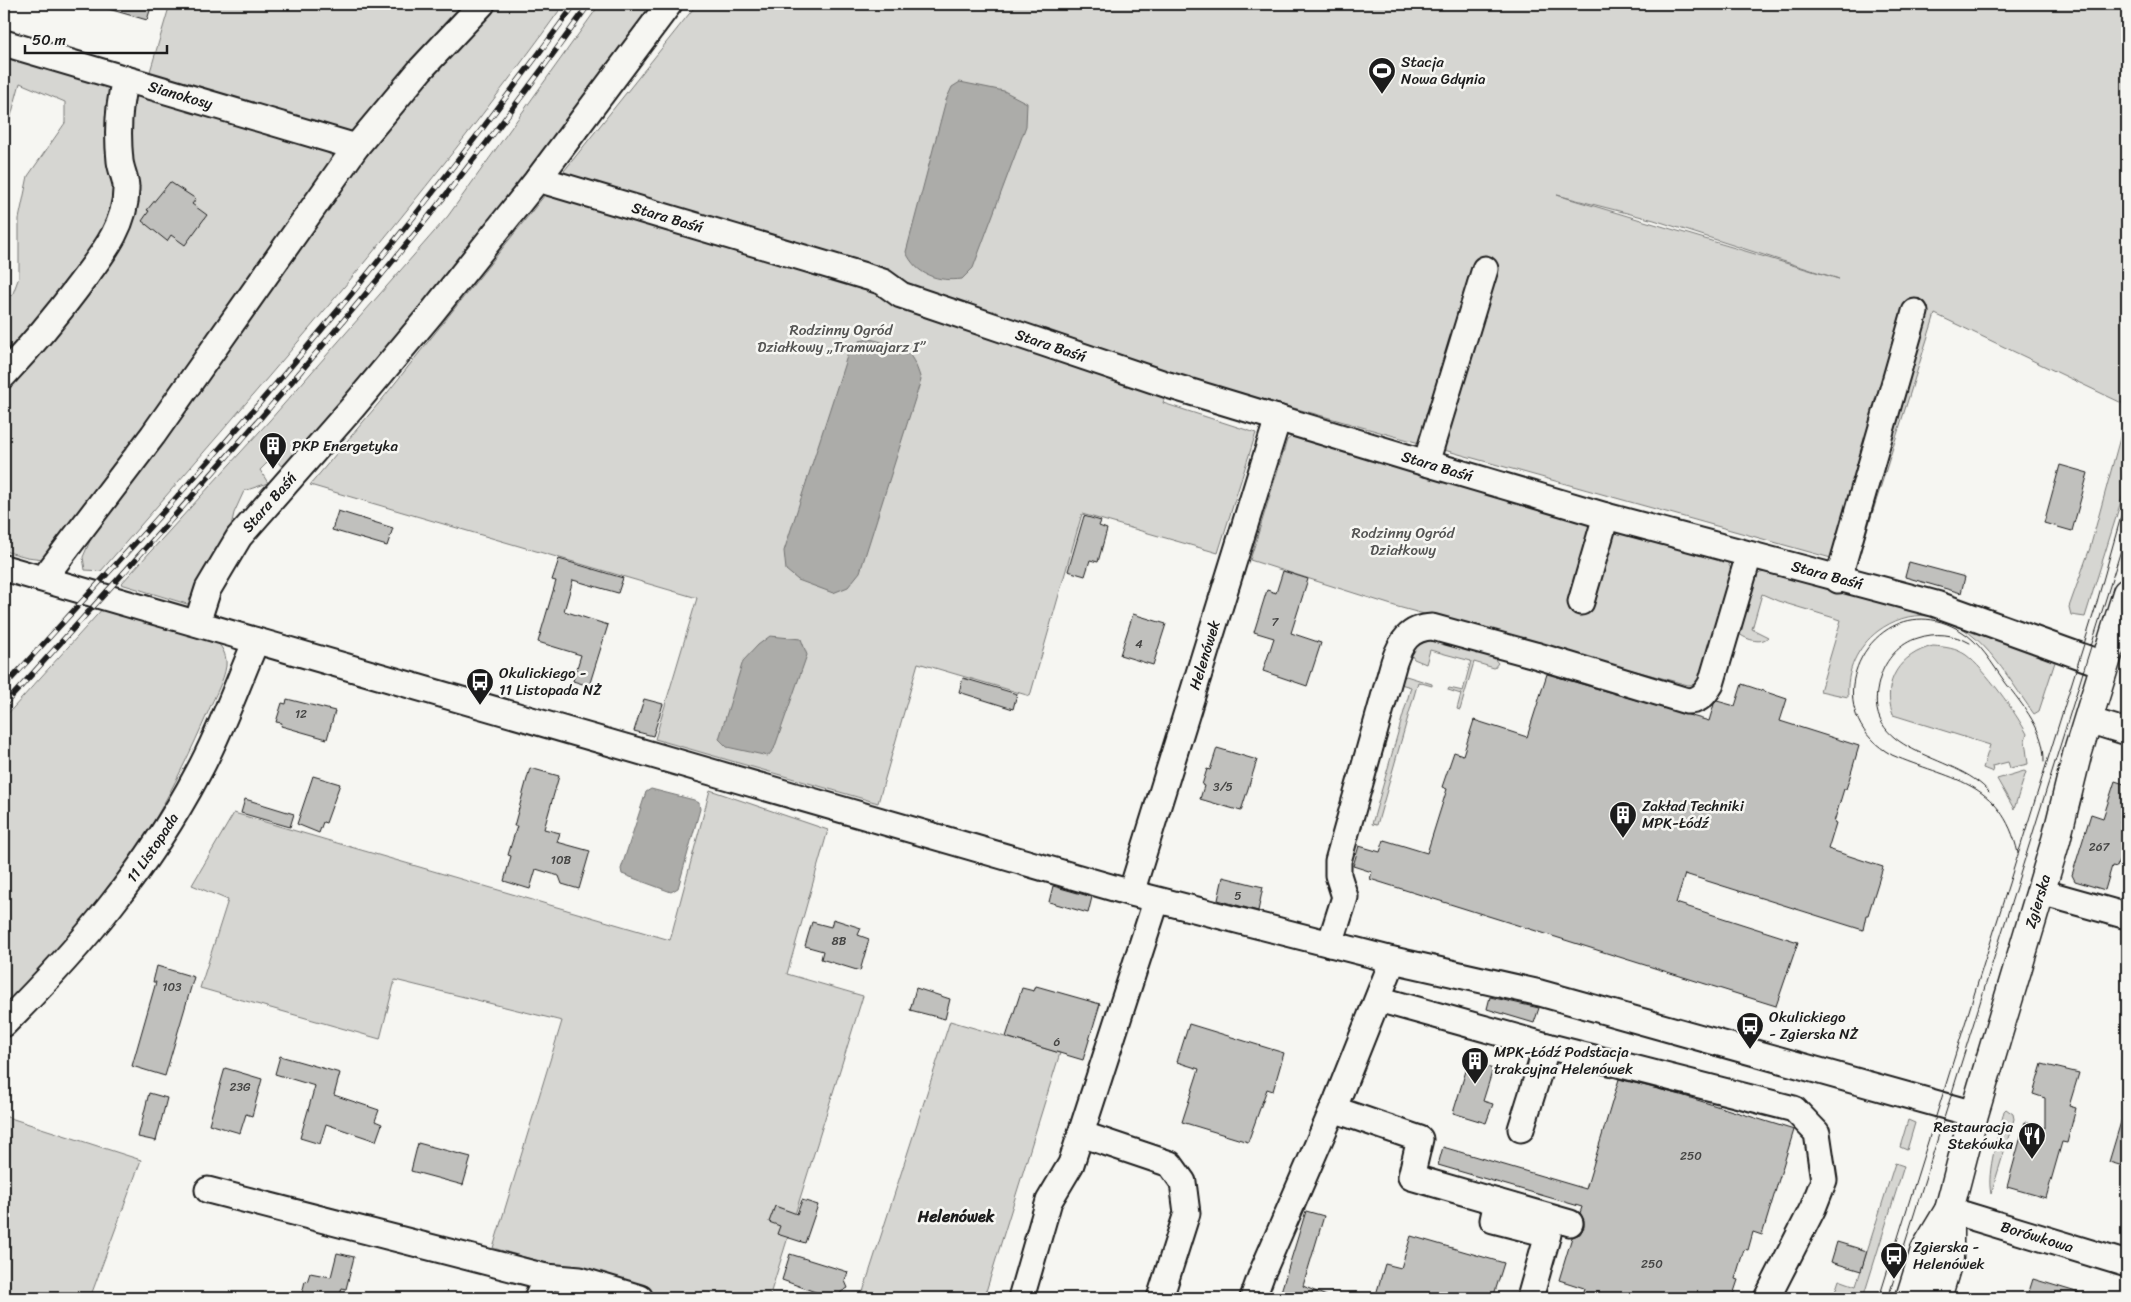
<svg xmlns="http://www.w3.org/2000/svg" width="2131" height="1302" viewBox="0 0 2131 1302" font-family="Sriracha,sans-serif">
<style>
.green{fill:#d6d6d2;stroke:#797977;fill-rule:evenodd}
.water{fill:#acaca9;stroke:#727271}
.building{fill:#c0c0bd;stroke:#1c1c1c}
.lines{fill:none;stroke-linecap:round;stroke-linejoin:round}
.minor-casing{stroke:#1c1c1c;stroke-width:29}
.major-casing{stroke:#1c1c1c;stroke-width:31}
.minor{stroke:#f6f6f2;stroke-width:25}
.major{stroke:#f6f6f2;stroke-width:28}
.tram{stroke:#1c1c1c;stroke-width:1}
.rail-casing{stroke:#1c1c1c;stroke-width:5.5}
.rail{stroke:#f6f6f2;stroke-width:4;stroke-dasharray:11;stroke-linecap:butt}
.labels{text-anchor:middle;stroke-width:5;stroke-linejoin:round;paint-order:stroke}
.number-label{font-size:12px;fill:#454544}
.poi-label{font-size:15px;fill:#1c1c1c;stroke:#f6f6f2;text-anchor:start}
.street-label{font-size:15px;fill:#1c1c1c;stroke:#f6f6f2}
.park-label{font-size:15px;fill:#545453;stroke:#f6f6f2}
.neighbourhood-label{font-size:16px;font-weight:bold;fill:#1c1c1c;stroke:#f6f6f2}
</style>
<rect width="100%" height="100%" fill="#f6f6f2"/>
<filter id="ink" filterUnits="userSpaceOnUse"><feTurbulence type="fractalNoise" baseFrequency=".02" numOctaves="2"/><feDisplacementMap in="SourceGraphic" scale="10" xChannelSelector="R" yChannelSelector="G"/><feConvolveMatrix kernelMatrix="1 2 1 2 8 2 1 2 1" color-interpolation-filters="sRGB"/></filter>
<g filter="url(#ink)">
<path class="green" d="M 170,4 L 564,4 C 422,203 261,386 101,571 L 85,570 L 83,557 L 95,529 L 43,559 L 27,557 L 4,551 L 4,397 L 19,365 L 4,359 L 4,293 L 12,296 L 19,277 L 19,219 L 28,176 L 65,123 L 65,102 L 20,83 L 4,142 L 4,53 L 312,142 L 343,164 L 361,140 L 149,75 Z
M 600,4 L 654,4 L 453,273 L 286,471 L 273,457 L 260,470 L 268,483 L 244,491 L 234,513 L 228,539 L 193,602 L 187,604 L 121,584 L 270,420 L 448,216 Z
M 697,4 L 2127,4 L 2127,482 L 2085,617 L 2071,615 L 2069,607 L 2090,548 L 2123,427 L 2126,405 L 1935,314 L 1856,565 L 1172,374 L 1163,403 L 1256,433 L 1218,553 L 1082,514 L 1030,696 L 918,663 L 878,803 L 655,739 L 697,598 L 310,485 L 384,397 ZM 1557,195 L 1654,220 L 1839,279 Z
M 1295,434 L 1721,558 L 1727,562 L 1733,572 L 1698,684 L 1688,685 L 1398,607 L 1250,560 L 1287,440 Z
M 1775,570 L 1949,617 L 2049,655 L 2056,659 L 2039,711 L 2034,714 C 2006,676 1979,621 1928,616 C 1910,614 1893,620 1878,631 C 1857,647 1846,671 1848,697 L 1820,691 L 1841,620 L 1778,601 L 1762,594 L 1752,629 L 1768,637 C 1761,645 1744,639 1737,632 L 1750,581 L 1760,573 Z
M 105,606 L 214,639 C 222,646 227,655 226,666 C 224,681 214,697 208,712 C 176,786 136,861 84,923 C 58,953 30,981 4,1009 L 4,718 Z
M 1428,639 L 1492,656 L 1498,663 L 1494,668 L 1474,662 L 1460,710 L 1457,709 L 1461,694 L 1448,690 L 1449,688 L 1463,691 L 1471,661 L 1430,650 L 1426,664 L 1414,659 L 1410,653 L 1415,644 Z
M 1933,646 C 1945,647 1956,648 1966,655 C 1985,669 2016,713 2027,734 L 2025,740 L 2028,764 L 2010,768 L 2008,762 L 1992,766 L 1993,772 L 1983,768 L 1990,745 L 1893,715 C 1881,682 1900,654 1933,646 Z
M 1406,676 L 1432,684 L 1432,686 L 1418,682 L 1377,825 L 1372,824 L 1411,687 L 1397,683 Z
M 2024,771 L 2026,772 L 2014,809 L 1997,779 Z
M 710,790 L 828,830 L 787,974 L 863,996 L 769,1298 L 668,1298 L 493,1248 L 562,1021 L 395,980 L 380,1039 L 200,988 L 228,900 L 192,885 L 234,813 L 670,940 Z
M 950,1021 L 1060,1053 L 984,1298 L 861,1298 Z
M 2006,1109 L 2013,1114 L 2014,1119 L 1991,1194 C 1986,1171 1999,1134 2004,1111 Z
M 4,1116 L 141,1160 L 90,1298 L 4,1298 Z
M 1908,1120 L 1915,1123 L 1907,1150 L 1900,1147 Z
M 1895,1163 L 1904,1166 L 1863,1298 L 1833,1298 L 1839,1280 L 1856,1286 Z"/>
<path class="water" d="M 960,82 L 1004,91 L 1027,103 L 1026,126 L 973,268 L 962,279 C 938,282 916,275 906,252 L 946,100 L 952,87 Z
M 870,339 C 902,347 911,346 921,380 L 860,572 L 848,587 L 833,593 L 798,580 L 786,570 L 784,551 L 848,353 L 859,341 Z
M 770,636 L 801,639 L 807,655 L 774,749 L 768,756 L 727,747 L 719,739 L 743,661 L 758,645 Z
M 651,789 L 694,800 L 699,803 L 700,809 L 678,888 L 671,892 L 622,874 L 621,869 L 646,792 Z"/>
<path class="building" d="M 106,4 L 152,4 L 147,20 L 105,8 Z
M 170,182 L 196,199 L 192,204 L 207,215 L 185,245 L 171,235 L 167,241 L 142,221 L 149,211 L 147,210 Z
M 2060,465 L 2088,473 L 2072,531 L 2044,523 Z
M 338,511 L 393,528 L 387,546 L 332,530 Z
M 1084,516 L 1101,521 L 1099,526 L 1107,529 L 1098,562 L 1090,560 L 1085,576 L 1068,571 Z
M 559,559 L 623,578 L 618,593 L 573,580 L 564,611 L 608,625 L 589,686 L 573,681 L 581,655 L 538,642 L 556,581 L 552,580 Z
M 1909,562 L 1965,577 L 1961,593 L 1905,577 Z
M 1283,571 L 1308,579 L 1291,633 L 1321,643 L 1307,686 L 1263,671 L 1274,638 L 1254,632 L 1267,590 L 1276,593 Z
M 1133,614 L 1166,624 L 1153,665 L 1120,655 Z
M 1547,674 L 1709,721 L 1714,704 L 1717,701 L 1735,706 L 1742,684 L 1787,699 L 1780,721 L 1859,746 L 1849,780 L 1846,789 L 1844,789 L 1834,822 L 1836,823 L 1828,849 L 1883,867 L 1868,915 L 1866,915 L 1863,930 L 1685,874 L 1676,903 L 1798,942 L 1776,1006 L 1370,879 L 1372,872 L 1353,866 L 1359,846 L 1380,852 L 1384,840 L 1427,853 L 1447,789 L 1442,787 L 1454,752 L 1463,755 L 1474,720 L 1527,737 Z
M 963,678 L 1017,694 L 1013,709 L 959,692 Z
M 287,699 L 335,711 L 327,739 L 281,726 L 282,723 L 276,722 L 282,703 L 286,704 Z
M 644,699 L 663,704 L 653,736 L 634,731 Z
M 1217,748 L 1257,760 L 1241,811 L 1200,799 L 1204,786 L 1202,785 L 1207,769 L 1210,770 Z
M 530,768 L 559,776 L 544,829 L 560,833 L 557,842 L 590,851 L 579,889 L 562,884 L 559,876 L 536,869 L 530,889 L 504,881 L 511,856 L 508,855 L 517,826 L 514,826 Z
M 313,776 L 340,784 L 326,823 L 323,822 L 319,833 L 297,824 Z
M 2115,781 L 2127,785 L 2127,802 L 2120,823 L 2127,825 L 2127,835 L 2117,867 L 2112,866 L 2105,890 L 2075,881 L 2072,875 L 2091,814 L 2103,818 Z
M 245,799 L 294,814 L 290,827 L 241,813 Z
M 1223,877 L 1263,887 L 1258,911 L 1218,900 Z
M 1053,886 L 1092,897 L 1088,913 L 1049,902 Z
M 833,919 L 861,928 L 858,935 L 869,939 L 860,971 L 821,959 L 823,951 L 805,946 L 812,922 L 831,927 Z
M 157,966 L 194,977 L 165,1076 L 132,1066 L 156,982 L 153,982 Z
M 1036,986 L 1100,1004 L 1083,1060 L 1006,1037 L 1022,988 L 1034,991 Z
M 916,988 L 950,999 L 945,1019 L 910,1010 Z
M 1490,997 L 1539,1008 L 1534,1023 L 1487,1009 Z
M 1189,1024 L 1284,1053 L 1273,1091 L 1267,1089 L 1248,1142 L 1182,1122 L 1199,1069 L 1177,1062 Z
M 280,1056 L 340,1073 L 334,1095 L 379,1110 L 375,1121 L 382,1124 L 376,1141 L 326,1124 L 320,1144 L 300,1138 L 315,1086 L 275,1074 Z
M 1469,1061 L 1493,1069 L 1483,1101 L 1493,1104 L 1486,1123 L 1453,1113 Z
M 2042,1064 L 2079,1073 L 2069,1106 L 2076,1108 L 2067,1143 L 2062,1142 L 2046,1198 L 2007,1187 L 2025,1122 L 2045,1128 L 2045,1098 L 2033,1094 Z
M 225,1068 L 262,1079 L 252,1116 L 246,1114 L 240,1133 L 209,1124 Z
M 1619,1079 L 1681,1095 L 1794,1130 L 1762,1235 L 1753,1232 L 1748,1250 L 1744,1249 L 1735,1279 L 1738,1280 L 1732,1298 L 1581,1298 L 1584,1288 L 1559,1280 L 1572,1237 L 1580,1234 L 1584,1227 L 1584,1220 L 1580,1213 L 1582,1207 L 1438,1165 L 1443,1147 L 1586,1189 Z
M 149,1093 L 167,1098 L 156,1141 L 138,1137 Z
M 2123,1115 L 2127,1115 L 2127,1167 L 2109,1162 Z
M 418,1143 L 471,1157 L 463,1185 L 411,1171 Z
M 802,1200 L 818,1205 L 805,1243 L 777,1234 L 780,1226 L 769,1222 L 775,1206 L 797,1214 Z
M 1306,1211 L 1324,1216 L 1303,1286 L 1331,1298 L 1279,1298 Z
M 1411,1236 L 1504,1263 L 1493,1298 L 1375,1298 L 1385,1264 L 1401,1268 Z
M 1837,1242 L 1867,1251 L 1861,1271 L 1831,1262 Z
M 337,1253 L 354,1257 L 346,1289 L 342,1288 L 339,1298 L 301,1298 L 305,1281 L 307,1282 L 310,1273 L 331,1277 Z
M 790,1254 L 848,1272 L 845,1281 L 848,1288 L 841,1292 L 839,1298 L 832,1298 L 782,1280 Z
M 2033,1279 L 2083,1294 L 2083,1298 L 2027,1298 Z"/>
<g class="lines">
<defs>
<g id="minor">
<path id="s1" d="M 4,43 L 356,147"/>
<path id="s2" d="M 538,179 L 868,277 L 883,282 L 901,295 L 1168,385 L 1426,463 L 1606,516 L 1936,604 L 2105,665"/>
<path d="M 4,375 C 30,347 54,319 77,288 C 99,258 127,227 126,187 C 126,179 121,170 120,161 C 117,132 118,107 125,79"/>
<path d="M 1426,463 L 1485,269"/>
<path d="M 4,568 L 1131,893 L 1393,960 L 1540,993 L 1974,1114"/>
<path d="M 44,578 L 153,435 L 356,147 L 421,69 L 482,4"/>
<path d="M 1838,580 L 1915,312"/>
<path d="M 1581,602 L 1606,516"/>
<path id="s3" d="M 197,623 L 208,589 L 239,537 L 353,407 L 430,315 L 538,179 L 669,4"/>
<path d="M 2088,720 L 2127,732"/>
<path d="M 2041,892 L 2127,916"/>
<path id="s4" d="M 1131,893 L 1278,418"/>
<path d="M 1330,944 L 1345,897 L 1338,875 L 1338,861 L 1394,662 C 1401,642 1409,628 1432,627 L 1535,655 L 1687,701 C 1700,701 1705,694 1711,684 L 1749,555"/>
<path d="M 1378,999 L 1547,1046 L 1794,1109 L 1817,1133 L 1824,1180 L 1813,1208 L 1767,1298"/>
<path id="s5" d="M 4,1024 C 80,948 148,868 198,773 C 221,731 237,685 256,641"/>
<path d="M 1333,1109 L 1420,1139 L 1411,1177 L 1570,1223"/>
<path d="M 1521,1129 L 1547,1046"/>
<path d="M 1081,1134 L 1170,1164 L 1183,1182 L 1187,1213 L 1160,1298"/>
<path d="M 208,1190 L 546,1277 L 580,1280 L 640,1298"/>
<path d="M 1497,1202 L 1493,1220 L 1548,1234 L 1530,1298"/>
<path id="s6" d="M 1949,1210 L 2127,1264"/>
<path d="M 537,1298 L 546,1277"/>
<path d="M 1021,1298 L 1049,1201 L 1071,1164 L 1153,911"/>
<path d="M 1253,1298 L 1262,1273 L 1337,1100 L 1393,960"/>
</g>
<g id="major">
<path d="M 1910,1298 L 1925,1250 L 1949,1210"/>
<path id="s7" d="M 1937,1298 L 1949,1258 L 1949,1210 L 1974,1114 L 2056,840 L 2077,755 L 2127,593"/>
</g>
</defs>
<use href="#minor" class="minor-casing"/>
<use href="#major" class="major-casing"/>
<use href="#minor" class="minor"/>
<use href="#major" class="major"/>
<path class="tram" d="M 1970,643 C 1954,634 1935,632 1918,638 C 1900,643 1885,660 1880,678 C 1856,757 1955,751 1989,792
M 2018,853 C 2001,779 1949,780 1892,755 C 1804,706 1879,580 1961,631 C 1980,642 1992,664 2005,682 C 2023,706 2045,730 2044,762
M 1879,1298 L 2095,609 L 2127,495
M 1888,1298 L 2127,531"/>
<defs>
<path id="rail" d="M 4,687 C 106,575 210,463 308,346 C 401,236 490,121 575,4
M 4,705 C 209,480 413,253 589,4"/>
</defs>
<use href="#rail" class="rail-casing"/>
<use href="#rail" class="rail"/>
</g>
</g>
<defs>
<symbol id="stadium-pin" viewBox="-11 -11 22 30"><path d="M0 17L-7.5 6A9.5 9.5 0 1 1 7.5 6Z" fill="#1c1c1c" stroke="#f6f6f2"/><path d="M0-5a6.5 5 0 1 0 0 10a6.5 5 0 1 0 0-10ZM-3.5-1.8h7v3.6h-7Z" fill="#fff"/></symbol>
<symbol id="building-pin" viewBox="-11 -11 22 30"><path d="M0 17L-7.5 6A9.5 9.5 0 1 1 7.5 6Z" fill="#1c1c1c" stroke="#f6f6f2"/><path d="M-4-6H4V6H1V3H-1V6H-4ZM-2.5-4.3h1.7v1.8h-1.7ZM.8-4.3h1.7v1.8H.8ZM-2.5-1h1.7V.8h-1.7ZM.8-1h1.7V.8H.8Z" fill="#fff"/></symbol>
<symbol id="bus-pin" viewBox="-11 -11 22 30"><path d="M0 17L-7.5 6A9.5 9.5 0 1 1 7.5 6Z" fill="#1c1c1c" stroke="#f6f6f2"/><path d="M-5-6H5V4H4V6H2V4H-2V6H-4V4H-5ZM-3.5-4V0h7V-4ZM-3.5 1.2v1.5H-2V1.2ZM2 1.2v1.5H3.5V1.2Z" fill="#fff"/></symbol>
<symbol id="restaurant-pin" viewBox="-11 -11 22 30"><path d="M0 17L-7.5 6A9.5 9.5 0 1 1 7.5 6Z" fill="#1c1c1c" stroke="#f6f6f2"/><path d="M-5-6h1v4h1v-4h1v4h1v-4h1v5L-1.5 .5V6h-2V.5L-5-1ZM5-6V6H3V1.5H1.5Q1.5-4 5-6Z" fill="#fff"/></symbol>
</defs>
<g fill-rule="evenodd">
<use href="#stadium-pin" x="1366" y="55" width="32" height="43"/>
<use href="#building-pin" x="257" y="430" width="32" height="43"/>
<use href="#bus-pin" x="464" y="666" width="32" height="43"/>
<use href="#building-pin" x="1607" y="799" width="32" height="43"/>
<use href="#bus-pin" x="1734" y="1010" width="32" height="43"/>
<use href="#building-pin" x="1459" y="1045" width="32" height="43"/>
<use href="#restaurant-pin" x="2016" y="1120" width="32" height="43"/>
<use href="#bus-pin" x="1878" y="1240" width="32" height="43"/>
</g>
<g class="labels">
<g class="number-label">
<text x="1275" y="626">7</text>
<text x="1139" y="648">4</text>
<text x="301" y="718">12</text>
<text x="1223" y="791">3/5</text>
<text x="2099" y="851">267</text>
<text x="561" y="864">10B</text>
<text x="1238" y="900">5</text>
<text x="839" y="945">8B</text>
<text x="172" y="991">103</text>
<text x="1057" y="1046">6</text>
<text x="240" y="1091">23G</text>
<text x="1691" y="1160">250</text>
<text x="1652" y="1268">250</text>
</g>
<g class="poi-label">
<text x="1401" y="67">Stacja<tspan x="1401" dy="17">Nowa Gdynia</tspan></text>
<text x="292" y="451">PKP Energetyka</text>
<text x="499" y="678">Okulickiego -<tspan x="499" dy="17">11 Listopada NŻ</tspan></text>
<text x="1642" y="811">Zakład Techniki<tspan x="1642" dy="17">MPK-Łódź</tspan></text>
<text x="1769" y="1022">Okulickiego<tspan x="1769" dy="17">- Zgierska NŻ</tspan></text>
<text x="1494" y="1057">MPK-Łódź Podstacja<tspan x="1494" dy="17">trakcyjna Helenówek</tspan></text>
<text x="2013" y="1132" text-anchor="end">Restauracja<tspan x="2013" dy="17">Stekówka</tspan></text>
<text x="1913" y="1252">Zgierska -<tspan x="1913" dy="17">Helenówek</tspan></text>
</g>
<g class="street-label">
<text dy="5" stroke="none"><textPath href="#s1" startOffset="184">Sianokosy</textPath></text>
<text dy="5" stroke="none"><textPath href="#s2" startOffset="135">Stara Baśń</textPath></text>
<text dy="5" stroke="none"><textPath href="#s2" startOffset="540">Stara Baśń</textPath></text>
<text dy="5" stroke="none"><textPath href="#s2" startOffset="945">Stara Baśń</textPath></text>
<text dy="5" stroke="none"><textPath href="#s3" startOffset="142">Stara Baśń</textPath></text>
<text dy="5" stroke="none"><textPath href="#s2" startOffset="1350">Stara Baśń</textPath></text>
<text dy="5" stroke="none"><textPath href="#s4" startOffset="249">Helenówek</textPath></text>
<text dy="5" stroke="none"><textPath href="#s5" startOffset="231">11 Listopada</textPath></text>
<text dy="5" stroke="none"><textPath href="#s7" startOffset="411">Zgierska</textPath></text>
<text dy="5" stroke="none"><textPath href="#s6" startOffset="92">Borówkowa</textPath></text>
</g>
<g class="park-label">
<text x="841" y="335">Rodzinny Ogród<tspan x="841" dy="17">Działkowy „Tramwajarz I”</tspan></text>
<text x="1403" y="538">Rodzinny Ogród<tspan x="1403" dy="17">Działkowy</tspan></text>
</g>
<g class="neighbourhood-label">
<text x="956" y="1222">Helenówek</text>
</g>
</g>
<rect width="2131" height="1302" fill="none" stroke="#f6f6f2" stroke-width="20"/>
<rect x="10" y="10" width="2111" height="1282" fill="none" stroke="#1c1c1c" stroke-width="2" filter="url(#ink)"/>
<path d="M25 45v8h142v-8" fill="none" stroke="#1c1c1c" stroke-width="2.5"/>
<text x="32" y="45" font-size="15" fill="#1c1c1c" stroke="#f6f6f2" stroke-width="4" paint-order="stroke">50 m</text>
</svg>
